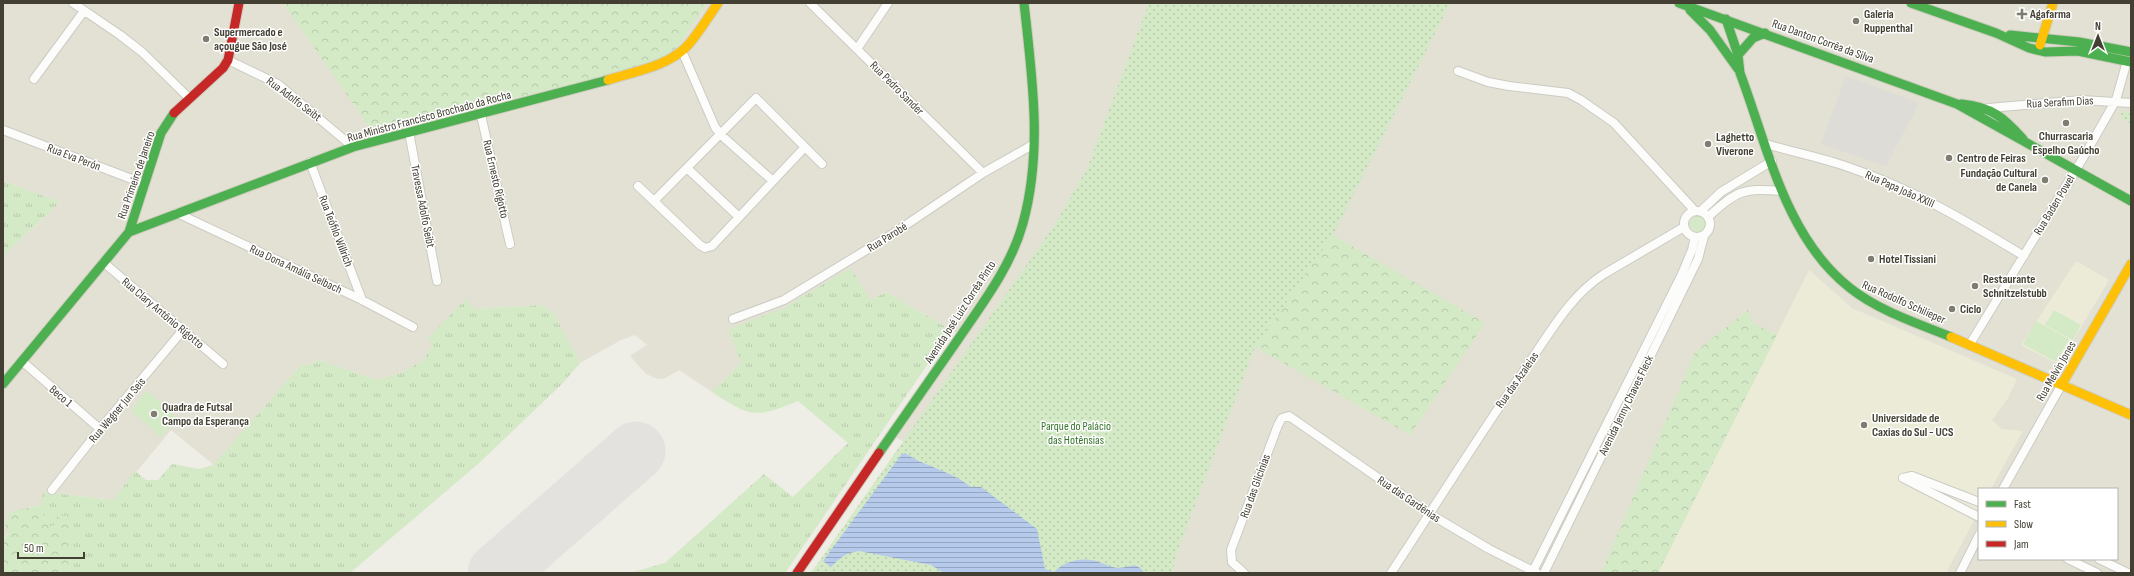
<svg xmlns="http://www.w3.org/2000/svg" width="2134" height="576" viewBox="0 0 2134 576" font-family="'Sofia Sans Condensed',sans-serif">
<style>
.residential{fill:#e2e1d3;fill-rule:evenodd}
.education{fill:#ecebd8}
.grass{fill:url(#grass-tufts)}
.forest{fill:url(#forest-crowns)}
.park{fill:url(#park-dots)}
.garden{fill:#d4e9c6}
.parking{fill:#dddcd6}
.water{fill:url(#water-rules)}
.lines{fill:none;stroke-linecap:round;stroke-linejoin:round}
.runway{stroke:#e3e2de;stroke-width:59}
.street-casing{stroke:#cccbc4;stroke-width:10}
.fast-casing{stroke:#ceccbd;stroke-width:11}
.slow-casing{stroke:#ceccbd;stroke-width:11}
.jam-casing{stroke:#ceccbd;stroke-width:11}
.street{stroke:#fcfcfb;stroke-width:8}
.fast{stroke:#4caf50;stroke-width:9}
.slow{stroke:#ffc107;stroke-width:9}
.jam{stroke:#c62828;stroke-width:9}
.poi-dot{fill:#7f7d72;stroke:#fff;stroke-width:1.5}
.labels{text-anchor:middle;stroke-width:3;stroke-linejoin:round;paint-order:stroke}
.poi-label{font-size:12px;font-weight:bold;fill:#434033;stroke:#fff;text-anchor:start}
.street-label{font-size:12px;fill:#434033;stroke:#fff}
.park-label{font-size:12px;fill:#337328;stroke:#fff}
</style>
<defs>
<pattern id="grass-tufts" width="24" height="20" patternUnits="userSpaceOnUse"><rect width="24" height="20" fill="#d4e9c6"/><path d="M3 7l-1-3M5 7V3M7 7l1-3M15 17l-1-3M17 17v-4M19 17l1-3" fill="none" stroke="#b7c9ab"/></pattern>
<pattern id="forest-crowns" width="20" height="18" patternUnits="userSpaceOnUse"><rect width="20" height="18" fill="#d4e9c6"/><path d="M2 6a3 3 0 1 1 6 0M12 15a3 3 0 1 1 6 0" fill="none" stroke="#b7c9ab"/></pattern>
<pattern id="park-dots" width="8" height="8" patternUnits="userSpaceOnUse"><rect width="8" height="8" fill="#d4e9c6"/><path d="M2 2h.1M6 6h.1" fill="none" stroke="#b7c9ab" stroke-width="1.8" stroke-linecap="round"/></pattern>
<pattern id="water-rules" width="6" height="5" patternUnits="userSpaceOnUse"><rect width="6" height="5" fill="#b6cbec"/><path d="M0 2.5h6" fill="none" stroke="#96a6c0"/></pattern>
</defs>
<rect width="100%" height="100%" fill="#eeede6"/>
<path class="residential" d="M 3,3 L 2131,3 L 2131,573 L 1172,573 L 1179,547 L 982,483 L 891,435 L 960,335 L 886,292 L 871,300 L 797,301 L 773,313 L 741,363 L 712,392 L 679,370 L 665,378 L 658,379 L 646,374 L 630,356 L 647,345 L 635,335 L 621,340 L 580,363 L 554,314 L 543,305 L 474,309 L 432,345 L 424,360 L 401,373 L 377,380 L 319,360 L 312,364 L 301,365 L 214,465 L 171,430 L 113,500 L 45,492 L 41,499 L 41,505 L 30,507 L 3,540 L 3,256 L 60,202 L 3,181 ZM 1979,489 L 2117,489 L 2117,559 L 1979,559 Z"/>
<path class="education" d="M 2076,261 L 2109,280 L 2059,365 L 2021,345 Z
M 1809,270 L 1852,308 L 2017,379 L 2008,398 L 1992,420 L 2002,429 L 2023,431 L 1991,489 L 1979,489 L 1979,511 L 1946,573 L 1658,573 Z"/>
<path class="grass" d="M 3,181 L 60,202 L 3,256 Z
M1690 224a8 8 0 1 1 16 0a8 8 0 1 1-16 0Z
M 850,268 L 871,300 L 886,292 L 951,330 L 785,573 L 630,573 L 665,563 L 764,474 L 793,497 L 848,443 L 798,401 C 754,419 751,417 712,392 L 741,363 L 728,329 L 784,308 Z
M 466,299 L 475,309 L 543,305 L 554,314 L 580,363 L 562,384 L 478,464 L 350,573 L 68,573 L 72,555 L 57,524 L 50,527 C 42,517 37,504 44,492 L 113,500 L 135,471 L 146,480 L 158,480 L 172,464 L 199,469 L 213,465 L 301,365 L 312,364 L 319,360 L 377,380 L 401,373 L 424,360 L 432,345 L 428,338 Z"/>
<path class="forest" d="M 283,3 L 707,3 L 677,48 L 658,63 L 387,129 L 376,128 L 368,125 Z
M 1333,235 L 1485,323 L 1410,435 L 1255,347 Z
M 1748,310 L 1752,322 L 1777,335 L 1658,573 L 1601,573 L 1695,352 Z
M 41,505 L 43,517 L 50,527 L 57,524 L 57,515 L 67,516 L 72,555 L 68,573 L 3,573 L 3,540 L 9,534 L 5,526 L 10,512 Z"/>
<path class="park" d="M 1149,3 L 1450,3 L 1333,235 L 1255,347 L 1179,547 L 1172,573 L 811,573 L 1054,226 L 1087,169 Z
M 2123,111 L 2131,112 L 2131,124 L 2120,117 Z"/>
<path class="garden" d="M 2054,310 L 2081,325 L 2073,340 L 2045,325 Z
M 2036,321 L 2069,339 L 2056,362 L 2023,344 Z
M 147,390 L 177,418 L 161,437 L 131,411 Z"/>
<path class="parking" d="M 1846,76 L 1919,103 L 1886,166 L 1821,144 Z"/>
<path class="water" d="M 905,453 C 927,468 950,470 971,487 L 981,487 L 1037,529 L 1045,569 L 1054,572 C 1063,563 1077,558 1091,560 C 1100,561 1108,567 1118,568 C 1131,568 1134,560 1145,573 L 944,573 L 931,565 L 859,551 C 845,553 840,558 831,567 L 823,561 L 901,455 Z"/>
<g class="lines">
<path class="runway" d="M 497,573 L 636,451"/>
<defs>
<path id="street" d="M 73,3 L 120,35 L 142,52 L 189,98
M 810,3 L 983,173
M 857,49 L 888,3
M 682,51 L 715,127 L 721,135 L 773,181
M 228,60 L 278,84 L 353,147
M 1458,71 L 1488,82 L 1509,86 L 1568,93 L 1581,100 L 1614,123 L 1695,211
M 34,79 L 84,11
M 1989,108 L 2082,100 L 2131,103
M 481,115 L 510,244
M 3,130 L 145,184
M 409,132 L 437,281
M 1766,144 C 1793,152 1822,158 1848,167 C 1911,188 1968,222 2024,256
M 310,162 L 362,300
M 687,168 L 739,217
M 638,186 L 700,245 L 705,248 L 712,246 L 805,147
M 654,201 L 756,98 L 822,164
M1684 224a13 13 0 1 1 26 0a13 13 0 1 1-26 0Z
M 1701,211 L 1721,192 L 1772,161
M 177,213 L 362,300 L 413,327
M 1709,216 C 1738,190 1743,188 1782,191
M 103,262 L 223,364
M 733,319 L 784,300 L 891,235 L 983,173 L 1034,144
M 1970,344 L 2083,158 L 2116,100 L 2127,61
M 23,362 L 100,429
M 1903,478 L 1979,517
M 1903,478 L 1912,476 L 1979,502
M 2003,489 L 2062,384
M 52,490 L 100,429 L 183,330
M 2068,559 L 2097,573
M 2099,559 L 2128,573
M 1244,573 L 1232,562 L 1231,550 L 1278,425 L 1282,418 L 1289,416 L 1430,514 L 1489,549 L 1537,573
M 1391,573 C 1437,503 1481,432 1529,363 C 1551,331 1571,295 1604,274 L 1684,227
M 1532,573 L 1682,274 L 1692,250 L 1695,237
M 1544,573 L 1698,259 L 1704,236
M 1960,573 L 1979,535"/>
<path id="fast" d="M 1679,3 L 1957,104 L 2131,201
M 1911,3 L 1996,33 L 2029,48 L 2045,52 L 2078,51 L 2131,62
M 1690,10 L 1710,30 L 1738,69
M 1726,19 L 1738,55 L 1740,73 C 1768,147 1785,237 1850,288 C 1879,311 1917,323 1951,337
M 2010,35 L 2079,42 L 2131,52
M 1738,55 L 1753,38 L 1765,33
M 1961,104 C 1992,107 2003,117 2023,139
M 129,232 L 353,147 L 608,80
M 3,384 L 129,232 L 161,133 L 174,113
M 879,453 C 905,416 931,378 957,341 C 982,304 1011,267 1023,223 C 1043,151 1032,76 1024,3"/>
<path id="slow" d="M 2040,45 L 2053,3
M 608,80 C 636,71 670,66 689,44 C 700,31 709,16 718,3
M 1951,337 L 2131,415
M 2062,384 L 2131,264"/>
<path id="jam" d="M 174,113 L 223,68 L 228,60 L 239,3
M 797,573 L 879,453"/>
</defs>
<use href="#street" class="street-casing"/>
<use href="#fast" class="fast-casing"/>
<use href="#slow" class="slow-casing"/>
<use href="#jam" class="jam-casing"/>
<use href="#street" class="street"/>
<use href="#fast" class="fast"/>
<use href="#slow" class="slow"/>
<use href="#jam" class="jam"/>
</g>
<g class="poi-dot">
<path d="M2020 8h4v4h4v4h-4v4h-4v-4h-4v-4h4z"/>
<circle cx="1856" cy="21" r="4"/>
<circle cx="206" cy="39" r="4"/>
<circle cx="2066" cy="123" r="4"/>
<circle cx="1708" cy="144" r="4"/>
<circle cx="1949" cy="158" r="4"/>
<circle cx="2045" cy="180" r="4"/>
<circle cx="1871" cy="259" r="4"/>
<circle cx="1975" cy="286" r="4"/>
<circle cx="1952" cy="309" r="4"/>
<circle cx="154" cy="414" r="4"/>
<circle cx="1864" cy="425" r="4"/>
</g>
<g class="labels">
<g class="poi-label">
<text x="1864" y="18">Galeria<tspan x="1864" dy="14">Ruppenthal</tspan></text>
<text x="2030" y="18">Agafarma</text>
<text x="214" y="36">Supermercado e<tspan x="214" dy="14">açougue São José</tspan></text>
<text x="2066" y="140" text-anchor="middle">Churrascaria<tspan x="2066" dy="14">Espelho Gaúcho</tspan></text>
<text x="1716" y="141">Laghetto<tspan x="1716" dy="14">Viverone</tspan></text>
<text x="1957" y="162">Centro de Feiras</text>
<text x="2037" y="177" text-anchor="end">Fundação Cultural<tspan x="2037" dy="14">de Canela</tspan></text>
<text x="1879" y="263">Hotel Tissiani</text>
<text x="1983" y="283">Restaurante<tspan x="1983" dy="14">Schnitzelstubb</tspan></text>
<text x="1960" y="313">Ciclo</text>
<text x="162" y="411">Quadra de Futsal<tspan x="162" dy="14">Campo da Esperança</tspan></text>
<text x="1872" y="422">Universidade de<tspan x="1872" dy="14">Caxias do Sul - UCS</tspan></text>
</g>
<g class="street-label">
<text transform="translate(1823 41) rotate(20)" y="4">Rua Danton Corrêa da Silva</text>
<text transform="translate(897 88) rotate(45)" y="4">Rua Pedro Sander</text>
<text transform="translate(294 99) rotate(37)" y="4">Rua Adolfo Seibt</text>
<text transform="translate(2060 102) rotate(-3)" y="4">Rua Serafim Dias</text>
<text transform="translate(429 116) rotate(-15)" y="4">Rua Ministro Francisco Brochado da Rocha</text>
<text transform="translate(74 157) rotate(21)" y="4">Rua Eva Perón</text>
<text transform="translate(136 175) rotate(-71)" y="4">Rua Primeiro de Janeiro</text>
<text transform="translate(496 179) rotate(77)" y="4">Rua Ernesto Rigotto</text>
<text transform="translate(1900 189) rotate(24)" y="4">Rua Papa João XXIII</text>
<text transform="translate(2054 205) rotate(-59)" y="4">Rua Baden Powel</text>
<text transform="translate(423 206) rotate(79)" y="4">Travessa Adolfo Seibt</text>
<text transform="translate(336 231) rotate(69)" y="4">Rua Teófilo Willrich</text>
<text transform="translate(887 237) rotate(-32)" y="4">Rua Parobé</text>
<text transform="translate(296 269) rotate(25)" y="4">Rua Dona Amália Selbach</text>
<text transform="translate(1904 302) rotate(24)" y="4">Rua Rodolfo Schilieper</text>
<text transform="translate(960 312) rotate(-57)" y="4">Avenida José Luiz Corrêa Pinto</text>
<text transform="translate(163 313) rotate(40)" y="4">Rua Clary Antônio Rigotto</text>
<text transform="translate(2056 371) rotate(-60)" y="4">Rua Melvin Jones</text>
<text transform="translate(1517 380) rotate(-55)" y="4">Rua das Azaleias</text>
<text transform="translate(61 396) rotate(41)" y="4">Beco 1</text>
<text transform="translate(1626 405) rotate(-64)" y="4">Avenida Jenny Chaves Fleck</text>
<text transform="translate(117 410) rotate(-50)" y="4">Rua Wegner Jun Seis</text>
<text transform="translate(1255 486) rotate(-70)" y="4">Rua das Glicínias</text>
<text transform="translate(1409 499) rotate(34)" y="4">Rua das Gardênias</text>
</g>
<g class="park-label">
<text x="1076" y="430">Parque do Palácio<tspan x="1076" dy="14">das Hotênsias</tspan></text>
</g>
</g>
<rect width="2134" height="576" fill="none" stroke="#434033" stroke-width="8"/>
<rect x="1978" y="488" width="140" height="72" fill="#ffffff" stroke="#b4b3ad"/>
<rect x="1986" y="501" width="20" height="6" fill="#4caf50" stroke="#b4b3ad"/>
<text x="2014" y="508" font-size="12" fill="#434033">Fast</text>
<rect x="1986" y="521" width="20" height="6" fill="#ffc107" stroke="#b4b3ad"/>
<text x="2014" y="528" font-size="12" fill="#434033">Slow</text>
<rect x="1986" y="541" width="20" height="6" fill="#c62828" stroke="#b4b3ad"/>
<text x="2014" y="548" font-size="12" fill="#434033">Jam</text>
<g transform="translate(2098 36)" stroke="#ffffff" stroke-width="3" paint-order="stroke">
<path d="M0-3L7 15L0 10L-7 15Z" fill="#434033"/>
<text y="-6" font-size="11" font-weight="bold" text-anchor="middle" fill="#434033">N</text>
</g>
<path d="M18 552v6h66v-6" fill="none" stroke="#434033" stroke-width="2"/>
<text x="24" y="552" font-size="12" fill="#434033" stroke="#ffffff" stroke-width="3" paint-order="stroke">50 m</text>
</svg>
